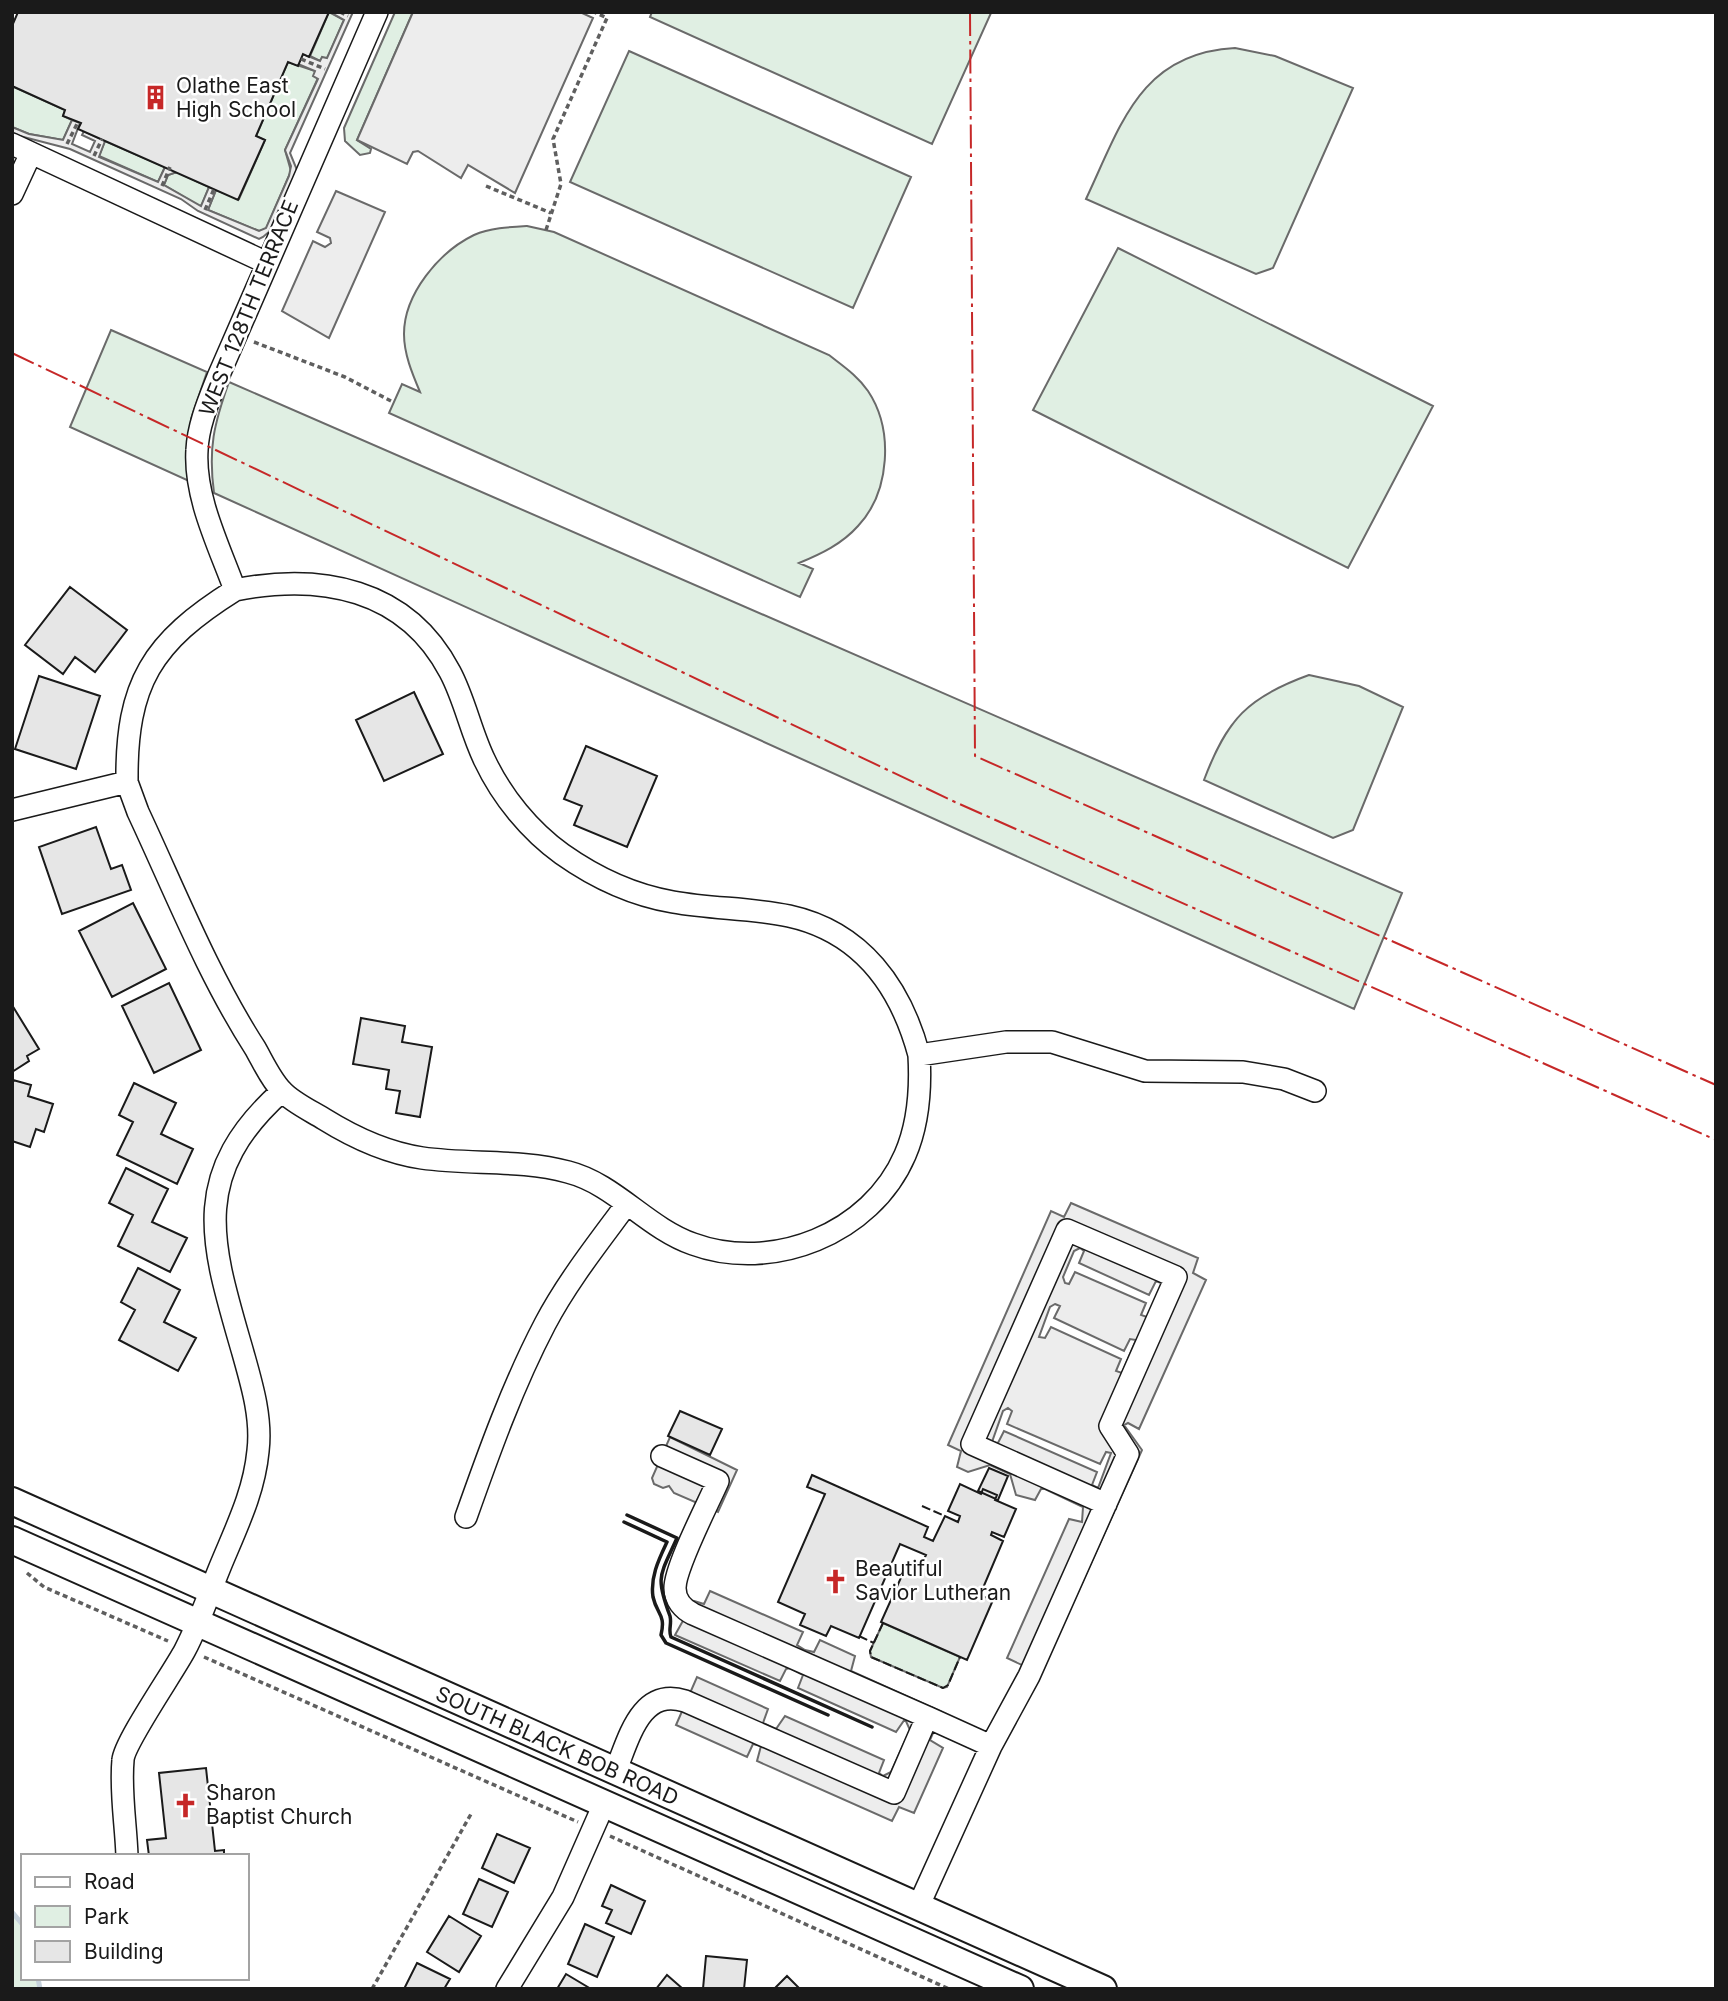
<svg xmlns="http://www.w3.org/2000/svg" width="1728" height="2001" viewBox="0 0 1728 2001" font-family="Inter,sans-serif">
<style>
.green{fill:#e0efe3;stroke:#6a6a6a;stroke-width:2}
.parking{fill:#ededed;stroke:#6a6a6a;stroke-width:2;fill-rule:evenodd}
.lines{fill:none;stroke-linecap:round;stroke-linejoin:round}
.stream{stroke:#c6d2dc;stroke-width:5}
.building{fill:#e6e6e6;stroke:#1a1a1a;stroke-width:2}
.minor-casing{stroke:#1a1a1a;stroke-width:24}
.major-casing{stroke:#1a1a1a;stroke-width:30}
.path{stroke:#5f5f5f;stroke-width:3.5;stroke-dasharray:5 3.5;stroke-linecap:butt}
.minor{stroke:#fff;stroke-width:21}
.major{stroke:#fff;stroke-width:26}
.fence{stroke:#1a1a1a;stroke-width:2;stroke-dasharray:9 3.5;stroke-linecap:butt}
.wall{stroke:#1a1a1a;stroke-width:3.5}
.power{stroke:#c62828;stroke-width:2;stroke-dasharray:24 5 3.5 5;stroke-linecap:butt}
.labels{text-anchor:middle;stroke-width:5;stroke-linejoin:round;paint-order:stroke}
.poi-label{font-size:21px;fill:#1a1a1a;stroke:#fff;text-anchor:start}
.street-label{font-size:21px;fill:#1a1a1a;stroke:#fff}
</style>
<rect width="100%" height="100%" fill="#fff"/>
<path class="green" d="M 329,12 L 344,20 L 327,59 L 320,61 L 310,56 Z
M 395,12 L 413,12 L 357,140 L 371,149 L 370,153 L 360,155 L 345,141 L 344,128 Z
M 652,12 L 990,12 L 991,13 L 932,144 L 650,17 Z
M 1235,48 L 1275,56 L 1353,88 L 1273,268 L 1256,274 L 1086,199 C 1121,125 1140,53 1235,48 Z
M 629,51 L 911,177 L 853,308 L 570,182 Z
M 288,62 L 315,71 L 318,78 L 285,150 L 291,171 L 266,229 L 259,231 L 208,210 L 216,190 L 239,199 L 265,140 L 256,136 Z
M 12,86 L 65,110 L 63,116 L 72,120 L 63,140 L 29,134 L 12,127 Z
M 105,141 L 165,167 L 158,182 L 99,156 Z
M 177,172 L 209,187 L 201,207 L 164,185 L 168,175 Z
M 527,226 L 554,232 L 829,355 C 843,366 858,376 868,391 C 894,430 890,492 858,526 C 842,544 821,554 799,563 L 813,569 L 800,597 L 389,413 L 402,384 L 420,392 C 412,373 404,354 404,334 C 404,294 439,252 474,235 C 490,228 509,227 527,226 Z
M 1118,248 L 1433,406 L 1348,568 L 1033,410 Z
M 111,330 L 207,372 L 191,419 L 189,481 L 70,427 Z
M 229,382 L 1402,893 L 1354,1009 L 214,493 C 208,448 214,424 229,382 Z
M 1309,675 L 1359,686 L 1403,707 L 1353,830 L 1333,838 L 1204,780 C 1227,719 1248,697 1309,675 Z
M 883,1623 L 960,1657 L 947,1687 L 943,1688 L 871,1657 L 870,1651 Z
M 12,1912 L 23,1925 L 23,1978 L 38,1978 L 40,1989 L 12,1989 Z"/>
<path class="parking" d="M 330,12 L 353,12 L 290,153 L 297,170 L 270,231 L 263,237 L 259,239 L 198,211 L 181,199 L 70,149 L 12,134 L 12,127 L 29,134 L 63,140 L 72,120 L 80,123 L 72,144 L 90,152 L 95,141 L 82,135 L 84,131 L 105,141 L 99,157 L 158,182 L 166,165 L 177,172 L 168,175 L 164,185 L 201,206 L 209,187 L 216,190 L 208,210 L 259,231 L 266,228 L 289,176 L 291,166 L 285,150 L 318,79 L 313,76 L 315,71 L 298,64 L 303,54 L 320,61 L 322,57 L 327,58 L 344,20 Z
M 413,12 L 580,12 L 593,18 L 515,193 L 468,165 L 461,178 L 418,151 L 413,152 L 407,164 L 357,140 Z
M 336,191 L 385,212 L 329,338 L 282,311 L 313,241 L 325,247 L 331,243 L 330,238 L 317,232 Z
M 1071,1203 L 1198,1258 L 1193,1273 L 1206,1280 L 1139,1429 L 1128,1423 L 1124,1425 L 1142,1450 L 1041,1674 L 1007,1658 L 1069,1519 L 1082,1522 L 1083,1507 L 1045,1489 L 1041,1489 L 1035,1500 L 1016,1495 L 1010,1474 L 990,1465 L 968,1472 L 957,1467 L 961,1451 L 948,1445 L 1051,1211 L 1064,1217 ZM 1080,1248 L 1084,1251 L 1079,1263 L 1149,1295 L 1156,1281 L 1161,1283 L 1161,1289 L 1147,1317 L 1141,1315 L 1146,1303 L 1075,1272 L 1069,1284 L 1065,1283 L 1063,1277 L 1074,1251 ZM 1055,1304 L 1060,1306 L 1054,1318 L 1124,1351 L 1130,1339 L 1136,1340 L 1122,1373 L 1116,1371 L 1121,1359 L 1051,1327 L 1045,1338 L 1039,1337 L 1050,1307 ZM 1008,1408 L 1012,1411 L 1007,1424 L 1100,1464 L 1106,1452 L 1111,1453 L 1098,1488 L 1092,1485 L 1097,1472 L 1004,1431 L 998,1443 L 992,1442 L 1003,1411 Z
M 670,1437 L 737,1470 L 718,1512 L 674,1493 L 669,1486 L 663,1488 L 654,1484 L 652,1478 Z
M 710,1591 L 803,1632 L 797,1645 L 805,1650 L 814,1652 L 820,1640 L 855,1656 L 851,1671 L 942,1712 L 930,1740 L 943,1748 L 914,1813 L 899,1807 L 892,1821 L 757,1761 L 761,1746 L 753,1744 L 747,1757 L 676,1725 L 697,1677 L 768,1709 L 763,1723 L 776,1729 L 785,1716 L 884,1760 L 879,1773 L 883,1776 L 891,1772 L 910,1730 L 905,1719 L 896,1732 L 798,1688 L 803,1675 L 790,1668 L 786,1669 L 780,1681 L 675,1635 L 694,1601 L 704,1604 Z"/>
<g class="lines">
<path class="stream" d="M 12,1912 L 23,1925
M 38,1978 L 40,1989"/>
</g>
<path class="building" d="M 18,12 L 329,12 L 309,57 L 303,54 L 298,66 L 288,62 L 256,136 L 265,140 L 238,200 L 78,129 L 81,123 L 63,116 L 65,110 L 12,86 L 12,26 Z
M 70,587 L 127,630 L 95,672 L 75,657 L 63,674 L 25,645 Z
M 39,676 L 100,696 L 76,769 L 15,749 Z
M 414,692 L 443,754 L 384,781 L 356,720 Z
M 586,746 L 657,776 L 627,847 L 574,825 L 582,806 L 564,799 Z
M 96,827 L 111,869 L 122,865 L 131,890 L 62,914 L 39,847 Z
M 133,903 L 166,969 L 112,997 L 79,931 Z
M 169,983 L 201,1050 L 154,1073 L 122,1006 Z
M 12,1005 L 39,1049 L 27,1056 L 29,1061 L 12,1072 Z
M 361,1018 L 405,1026 L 402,1042 L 432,1047 L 420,1117 L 396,1113 L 400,1091 L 386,1089 L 389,1070 L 353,1064 Z
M 13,1080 L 31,1085 L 28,1096 L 53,1104 L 44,1132 L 36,1129 L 30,1147 L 12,1141 Z
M 134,1083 L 176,1103 L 161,1134 L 193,1149 L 177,1184 L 117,1155 L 133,1122 L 119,1115 Z
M 126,1168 L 168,1189 L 152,1222 L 187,1238 L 170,1272 L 118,1246 L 133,1215 L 109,1203 Z
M 138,1268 L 180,1290 L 164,1322 L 196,1338 L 178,1371 L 119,1340 L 135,1310 L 121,1302 Z
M 680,1411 L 722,1429 L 710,1455 L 668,1436 Z
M 989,1468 L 1008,1476 L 998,1500 L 978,1491 Z
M 812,1475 L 928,1527 L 924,1537 L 933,1541 L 945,1516 L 958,1522 L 960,1516 L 948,1511 L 960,1484 L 981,1494 L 983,1489 L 997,1495 L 995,1500 L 1016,1509 L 1004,1537 L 992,1532 L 991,1535 L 1003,1541 L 980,1595 L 993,1600 L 967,1660 L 881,1622 L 908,1562 L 920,1567 L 926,1555 L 900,1544 L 859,1638 L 831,1626 L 826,1636 L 800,1625 L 805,1614 L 778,1602 L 825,1494 L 807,1487 Z
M 206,1768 L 215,1851 L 224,1850 L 224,1856 L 149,1856 L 147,1840 L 166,1838 L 159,1773 Z
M 497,1834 L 530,1848 L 514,1883 L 482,1868 Z
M 479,1879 L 508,1892 L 492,1927 L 463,1914 Z
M 611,1885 L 645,1901 L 631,1934 L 606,1923 L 612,1910 L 602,1906 Z
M 449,1916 L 481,1936 L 459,1972 L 427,1952 Z
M 585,1924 L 614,1937 L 597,1977 L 568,1964 Z
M 706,1956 L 747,1960 L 744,1989 L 703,1989 Z
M 417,1963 L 450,1979 L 444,1989 L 404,1989 Z
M 566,1974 L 591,1989 L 557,1989 Z
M 667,1975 L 683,1989 L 656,1989 Z
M 787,1976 L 800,1989 L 774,1989 Z"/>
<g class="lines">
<defs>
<path id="minor" d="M 12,144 L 267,263
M 12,194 L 31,153
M 235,590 C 320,573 406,588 450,672 C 465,700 471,733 485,761 C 502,797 530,831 562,854 C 596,878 632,895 673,902 C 712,909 751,908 789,916 C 862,932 901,988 919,1055 L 1006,1042 L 1052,1042 L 1145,1071 L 1243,1072 L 1284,1079 L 1315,1091
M 127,782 C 126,683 152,642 235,590 C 219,546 194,497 197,450 C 198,425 209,400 218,377 L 377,12
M 12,810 L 127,782 L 138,812 C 175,891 208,975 255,1048 C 263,1062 271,1080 282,1091 C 292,1102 311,1111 324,1119 C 353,1137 388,1153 422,1158 C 471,1165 520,1159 568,1172 C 615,1184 647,1228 693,1244 C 772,1273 871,1234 905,1155 C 919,1123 921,1089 919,1055
M 466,1517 C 489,1452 513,1385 545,1324 C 567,1282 598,1243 626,1205
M 927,1717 L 991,1746
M 615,1772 C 629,1739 640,1687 685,1701 L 894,1793 L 927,1717 L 693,1614 C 683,1609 675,1600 675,1588 C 675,1567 708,1504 718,1481 L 662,1456
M 127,1856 C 126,1825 120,1791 123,1760 C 124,1743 174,1671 185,1650 C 199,1623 209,1594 220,1567 C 236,1528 254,1493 258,1451 C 262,1418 252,1385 243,1353 C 212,1245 187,1176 282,1091
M 918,1907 L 991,1746 L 1029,1676 L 1128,1454 L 1110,1426 L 1176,1277 L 1067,1230 L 972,1444 L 1106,1504
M 507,1989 L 563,1897 L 604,1804"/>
<path id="major" d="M 12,1501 L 1103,1989
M 12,1540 L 1020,1989"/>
</defs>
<use href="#minor" class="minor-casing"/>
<use href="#major" class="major-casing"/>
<path class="path" d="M 340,12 L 348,16
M 301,59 L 325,69
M 67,144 L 78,122
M 94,156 L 102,139
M 162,186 L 170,167
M 486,186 L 551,213
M 205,210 L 214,189
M 546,230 L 561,184 L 553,139 L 607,18 L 594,12
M 254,342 L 345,377 L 391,401
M 27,1573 L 44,1587 L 168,1641
M 204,1657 L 578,1822
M 610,1836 L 949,1989
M 372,1989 L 471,1814"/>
<use href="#minor" class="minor"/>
<use href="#major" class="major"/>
<path class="fence" d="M 922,1506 L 945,1516
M 883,1623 L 870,1651 L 871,1657 L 943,1688 L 948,1685 L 960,1657
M 859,1636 L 874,1643"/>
<path class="wall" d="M 627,1515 L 677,1538 C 660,1576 655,1576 670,1616 C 672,1624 668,1630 671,1637 L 872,1727
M 624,1522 L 667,1542 C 659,1559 650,1577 653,1597 C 657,1615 666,1614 661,1635 L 666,1643 L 828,1715"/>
<path class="power" d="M 970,12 L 975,756 L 1716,1085
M 12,353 L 955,802 L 1716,1140"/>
</g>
<defs>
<symbol id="building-bare" viewBox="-9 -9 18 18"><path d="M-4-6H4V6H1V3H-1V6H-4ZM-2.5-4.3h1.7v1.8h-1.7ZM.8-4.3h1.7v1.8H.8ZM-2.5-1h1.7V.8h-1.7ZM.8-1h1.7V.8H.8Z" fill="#c62828" stroke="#fff" stroke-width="2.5" paint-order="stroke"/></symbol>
<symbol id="church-bare" viewBox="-9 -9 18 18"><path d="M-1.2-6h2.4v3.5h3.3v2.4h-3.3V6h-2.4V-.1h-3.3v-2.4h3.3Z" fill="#c62828" stroke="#fff" stroke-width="2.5" paint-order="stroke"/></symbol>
</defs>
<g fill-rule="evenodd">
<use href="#building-bare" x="138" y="80" width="35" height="35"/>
<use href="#church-bare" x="818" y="1564" width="35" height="35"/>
<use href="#church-bare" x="168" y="1788" width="35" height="35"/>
</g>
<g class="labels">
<g class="poi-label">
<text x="176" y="93">Olathe East<tspan x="176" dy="24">High School</tspan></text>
<text x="855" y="1576">Beautiful<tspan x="855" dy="24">Savior Lutheran</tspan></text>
<text x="206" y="1800">Sharon<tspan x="206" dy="24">Baptist Church</tspan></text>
</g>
<g class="street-label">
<text transform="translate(249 308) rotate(-68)" y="7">WEST 128TH TERRACE</text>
<text transform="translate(557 1746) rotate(24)" y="7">SOUTH BLACK BOB ROAD</text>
</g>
</g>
<rect width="1728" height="2001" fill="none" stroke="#1a1a1a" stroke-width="28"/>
<rect x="21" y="1854" width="228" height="126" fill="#ffffff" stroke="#a3a3a3" stroke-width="2"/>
<rect x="35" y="1877" width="35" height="10" fill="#ffffff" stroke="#a3a3a3" stroke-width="2"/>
<text x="84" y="1889" font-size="21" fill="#1a1a1a">Road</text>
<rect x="35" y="1906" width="35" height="21" fill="#e0efe3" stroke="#a3a3a3" stroke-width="2"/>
<text x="84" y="1924" font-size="21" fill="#1a1a1a">Park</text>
<rect x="35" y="1941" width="35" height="21" fill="#e6e6e6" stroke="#a3a3a3" stroke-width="2"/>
<text x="84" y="1959" font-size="21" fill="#1a1a1a">Building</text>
</svg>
